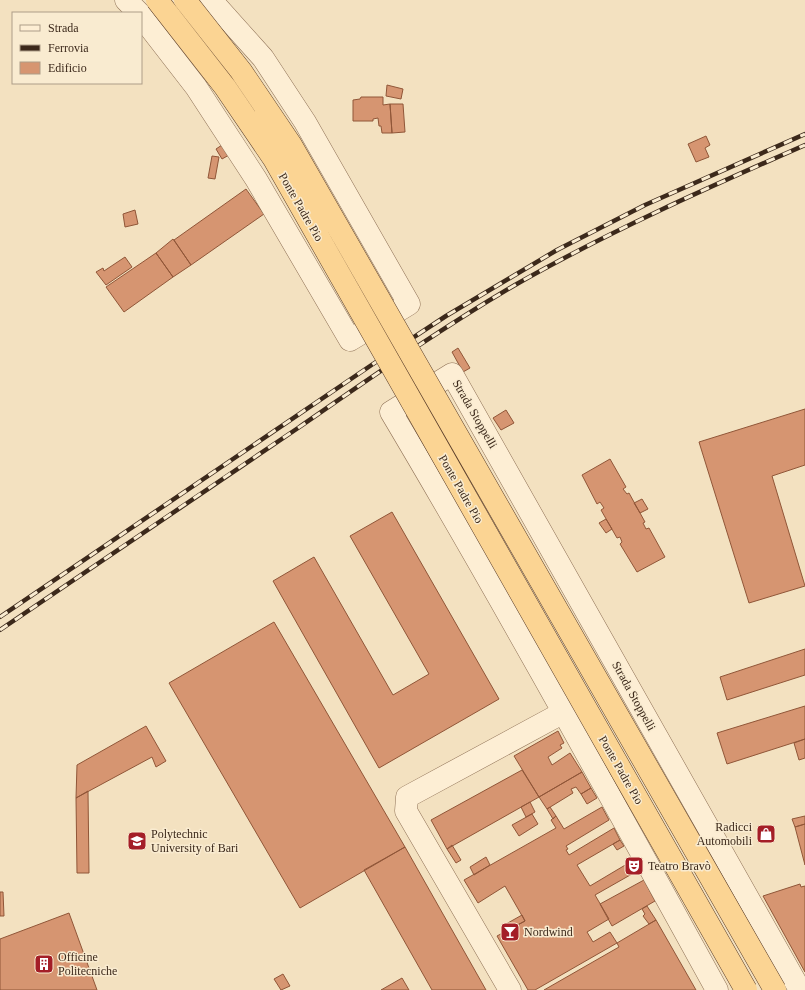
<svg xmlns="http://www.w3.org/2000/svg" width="805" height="990" viewBox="0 0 805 990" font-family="'Times New Roman',serif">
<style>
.building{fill:#d69571;stroke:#905638}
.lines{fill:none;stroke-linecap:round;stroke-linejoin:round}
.minor-casing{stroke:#8e7055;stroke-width:23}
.minor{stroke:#fdeed4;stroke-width:22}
.rail-casing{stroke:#3c291b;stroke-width:4.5}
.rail{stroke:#f9ebd0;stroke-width:3;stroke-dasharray:9;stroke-linecap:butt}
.major-bridge-casing{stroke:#5b3e2a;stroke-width:23;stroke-linecap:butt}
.major-bridge{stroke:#fbd493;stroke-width:22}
.labels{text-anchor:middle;stroke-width:3;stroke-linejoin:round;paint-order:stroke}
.street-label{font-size:12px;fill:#3c291b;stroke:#f9ebd0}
.poi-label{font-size:12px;fill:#3c291b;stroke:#f9ebd0;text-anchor:start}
</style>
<rect width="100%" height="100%" fill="#f3e1c0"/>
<path class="building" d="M 387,85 L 403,89 L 401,99 L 386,96 Z
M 361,97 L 383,97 L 383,105 L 390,104 L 392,133 L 382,133 L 381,126 L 379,126 L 378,118 L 373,119 L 373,121 L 353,121 L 353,100 L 360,99 Z
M 390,104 L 403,104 L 405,132 L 392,133 Z
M 706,136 L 710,145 L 705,148 L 709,157 L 696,162 L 688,144 Z
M 222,145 L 229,155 L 222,159 L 216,149 Z
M 212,156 L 219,157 L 215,179 L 208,178 Z
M 246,189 L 264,214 L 191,265 L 174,240 Z
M 135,210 L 138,224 L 125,227 L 123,214 Z
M 173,239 L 191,265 L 173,277 L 156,253 Z
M 156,253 L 173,277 L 124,312 L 106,287 Z
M 125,257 L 132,267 L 106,285 L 96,272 L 103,268 L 104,271 Z
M 458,348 L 470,368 L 463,372 L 452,352 Z
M 805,409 L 805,465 L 772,476 L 805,586 L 749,603 L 699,442 Z
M 506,410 L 514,423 L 501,430 L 493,418 Z
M 610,459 L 626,487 L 623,489 L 627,494 L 629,493 L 645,522 L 643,523 L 646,529 L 649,528 L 665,557 L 637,572 L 620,544 L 622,542 L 620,537 L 617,538 L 601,510 L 604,508 L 600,502 L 597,504 L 582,475 Z
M 642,499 L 648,509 L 640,513 L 634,503 Z
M 392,512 L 499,699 L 379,768 L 273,581 L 314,557 L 393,695 L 429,674 L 350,536 Z
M 606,519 L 612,529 L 606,533 L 599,523 Z
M 274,622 L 405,847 L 300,908 L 169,683 Z
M 805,649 L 805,675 L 727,700 L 720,677 Z
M 805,706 L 805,739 L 727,764 L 717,733 Z
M 146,726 L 166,761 L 156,767 L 152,757 L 76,798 L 77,765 Z
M 558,731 L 564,743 L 560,745 L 562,748 L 548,757 L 552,765 L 570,753 L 582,772 L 539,797 L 514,756 Z
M 805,739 L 805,758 L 799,760 L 794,743 Z
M 522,770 L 539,797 L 447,849 L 431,820 Z
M 582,772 L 591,788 L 581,794 L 576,787 L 571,789 L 573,793 L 547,809 L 539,797 Z
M 591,788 L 597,798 L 587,804 L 581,794 Z
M 88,791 L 89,873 L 77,873 L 76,798 Z
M 530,802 L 535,812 L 526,817 L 521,807 Z
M 550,807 L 556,816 L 553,819 L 547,809 Z
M 602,807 L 609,820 L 566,846 L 568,849 L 566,850 L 569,855 L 614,828 L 620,840 L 577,865 L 590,886 L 632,861 L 639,870 L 595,895 L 609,919 L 587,932 L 593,942 L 610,932 L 617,943 L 535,990 L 528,990 L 497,936 L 525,921 L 505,886 L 478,903 L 464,880 L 556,828 L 551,820 L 556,816 L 564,829 Z
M 532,814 L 538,824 L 519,836 L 512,825 Z
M 805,816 L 805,824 L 795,827 L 792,819 Z
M 805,824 L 805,865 L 795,827 Z
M 620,840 L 624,846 L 617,850 L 613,844 Z
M 452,845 L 461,860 L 456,863 L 447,849 Z
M 405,847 L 486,990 L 432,990 L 364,870 Z
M 486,857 L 490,865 L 474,875 L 470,867 Z
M 644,880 L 655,901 L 612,926 L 600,904 Z
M 800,884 L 801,887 L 805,886 L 805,972 L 763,896 Z
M 0,892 L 3,892 L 4,916 L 0,916 Z
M 647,906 L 656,920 L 649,924 L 643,916 L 645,914 L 642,909 Z
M 69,913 L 97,990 L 0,990 L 0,939 Z
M 522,915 L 525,921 L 508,930 L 506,924 Z
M 656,920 L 696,990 L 544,990 L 619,947 L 617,943 Z
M 283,974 L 290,986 L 281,990 L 274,979 Z
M 402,978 L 409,990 L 381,990 Z"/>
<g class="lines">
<defs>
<path id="minor" d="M 126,0 L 139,13
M 141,16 L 196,87 L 256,179 L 350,340 L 409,304 L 305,122 L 263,58 L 211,0
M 510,990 L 406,811 L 407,797 L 564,712
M 717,990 C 610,796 504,602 391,412 L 452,374 L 800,990"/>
</defs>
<use href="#minor" class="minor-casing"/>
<use href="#minor" class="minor"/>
<defs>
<path id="rail" d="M 0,617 L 373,364 L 446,316 L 557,250 L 645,205 L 805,134
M 0,630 C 99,563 198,495 298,428 C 369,379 440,329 515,285 C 608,232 707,188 805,145"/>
</defs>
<use href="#rail" class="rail-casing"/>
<use href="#rail" class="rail"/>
<defs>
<path id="major-bridge" d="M 157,0 L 225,87 L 274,159 L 746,990
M 185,0 L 241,71 L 291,145 L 775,990"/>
</defs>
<use href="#major-bridge" class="major-bridge-casing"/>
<use href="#major-bridge" class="major-bridge"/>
</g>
<defs>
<symbol id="shop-square" viewBox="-11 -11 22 22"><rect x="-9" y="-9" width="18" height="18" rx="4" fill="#a41e27" stroke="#f9ebd0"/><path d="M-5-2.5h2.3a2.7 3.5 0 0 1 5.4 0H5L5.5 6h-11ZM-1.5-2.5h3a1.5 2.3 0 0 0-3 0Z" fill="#fff"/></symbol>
<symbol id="university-square" viewBox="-11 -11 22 22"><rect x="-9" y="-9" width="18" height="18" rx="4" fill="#a41e27" stroke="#f9ebd0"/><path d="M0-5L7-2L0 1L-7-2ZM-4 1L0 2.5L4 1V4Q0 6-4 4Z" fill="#fff"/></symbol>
<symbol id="theatre-square" viewBox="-11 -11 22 22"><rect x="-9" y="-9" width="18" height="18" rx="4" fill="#a41e27" stroke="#f9ebd0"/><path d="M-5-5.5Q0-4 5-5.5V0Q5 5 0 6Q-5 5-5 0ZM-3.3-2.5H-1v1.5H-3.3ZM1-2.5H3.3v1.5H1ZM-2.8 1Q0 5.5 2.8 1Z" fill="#fff"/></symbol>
<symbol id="bar-square" viewBox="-11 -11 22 22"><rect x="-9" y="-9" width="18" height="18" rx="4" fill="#a41e27" stroke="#f9ebd0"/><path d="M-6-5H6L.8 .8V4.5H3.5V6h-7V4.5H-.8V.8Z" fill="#fff"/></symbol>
<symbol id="building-square" viewBox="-11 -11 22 22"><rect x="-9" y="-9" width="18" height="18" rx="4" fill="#a41e27" stroke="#f9ebd0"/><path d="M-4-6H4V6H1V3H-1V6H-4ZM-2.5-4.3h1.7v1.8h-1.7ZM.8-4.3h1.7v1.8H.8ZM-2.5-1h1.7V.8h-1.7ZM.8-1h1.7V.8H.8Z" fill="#fff"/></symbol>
</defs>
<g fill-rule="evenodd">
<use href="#shop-square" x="755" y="823" width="22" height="22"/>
<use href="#university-square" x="126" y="830" width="22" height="22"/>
<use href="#theatre-square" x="623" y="855" width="22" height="22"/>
<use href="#bar-square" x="499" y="921" width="22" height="22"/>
<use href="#building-square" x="33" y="953" width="22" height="22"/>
</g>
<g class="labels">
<g class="street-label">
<text transform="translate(301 207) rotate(60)" y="4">Ponte Padre Pio</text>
<text transform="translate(475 414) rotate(60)" y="4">Strada Stoppelli</text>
<text transform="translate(461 489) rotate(60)" y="4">Ponte Padre Pio</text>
<text transform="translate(634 696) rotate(61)" y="4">Strada Stoppelli</text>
<text transform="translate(621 770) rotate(60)" y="4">Ponte Padre Pio</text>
</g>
<g class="poi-label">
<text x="752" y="831" text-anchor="end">Radicci<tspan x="752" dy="14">Automobili</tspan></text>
<text x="151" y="838">Polytechnic<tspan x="151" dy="14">University of Bari</tspan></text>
<text x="648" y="870">Teatro Bravò</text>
<text x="524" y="936">Nordwind</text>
<text x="58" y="961">Officine<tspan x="58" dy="14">Politecniche</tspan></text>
</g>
</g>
<rect x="12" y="12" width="130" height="72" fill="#f9ebd0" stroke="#ad9d88"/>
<rect x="20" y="25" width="20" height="6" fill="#fdeed4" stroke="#ad9d88"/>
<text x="48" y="32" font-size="12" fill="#3c291b">Strada</text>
<rect x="20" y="45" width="20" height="6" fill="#3c291b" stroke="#ad9d88"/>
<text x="48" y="52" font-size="12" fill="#3c291b">Ferrovia</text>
<rect x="20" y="62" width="20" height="12" fill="#d69571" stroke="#ad9d88"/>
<text x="48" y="72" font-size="12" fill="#3c291b">Edificio</text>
</svg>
